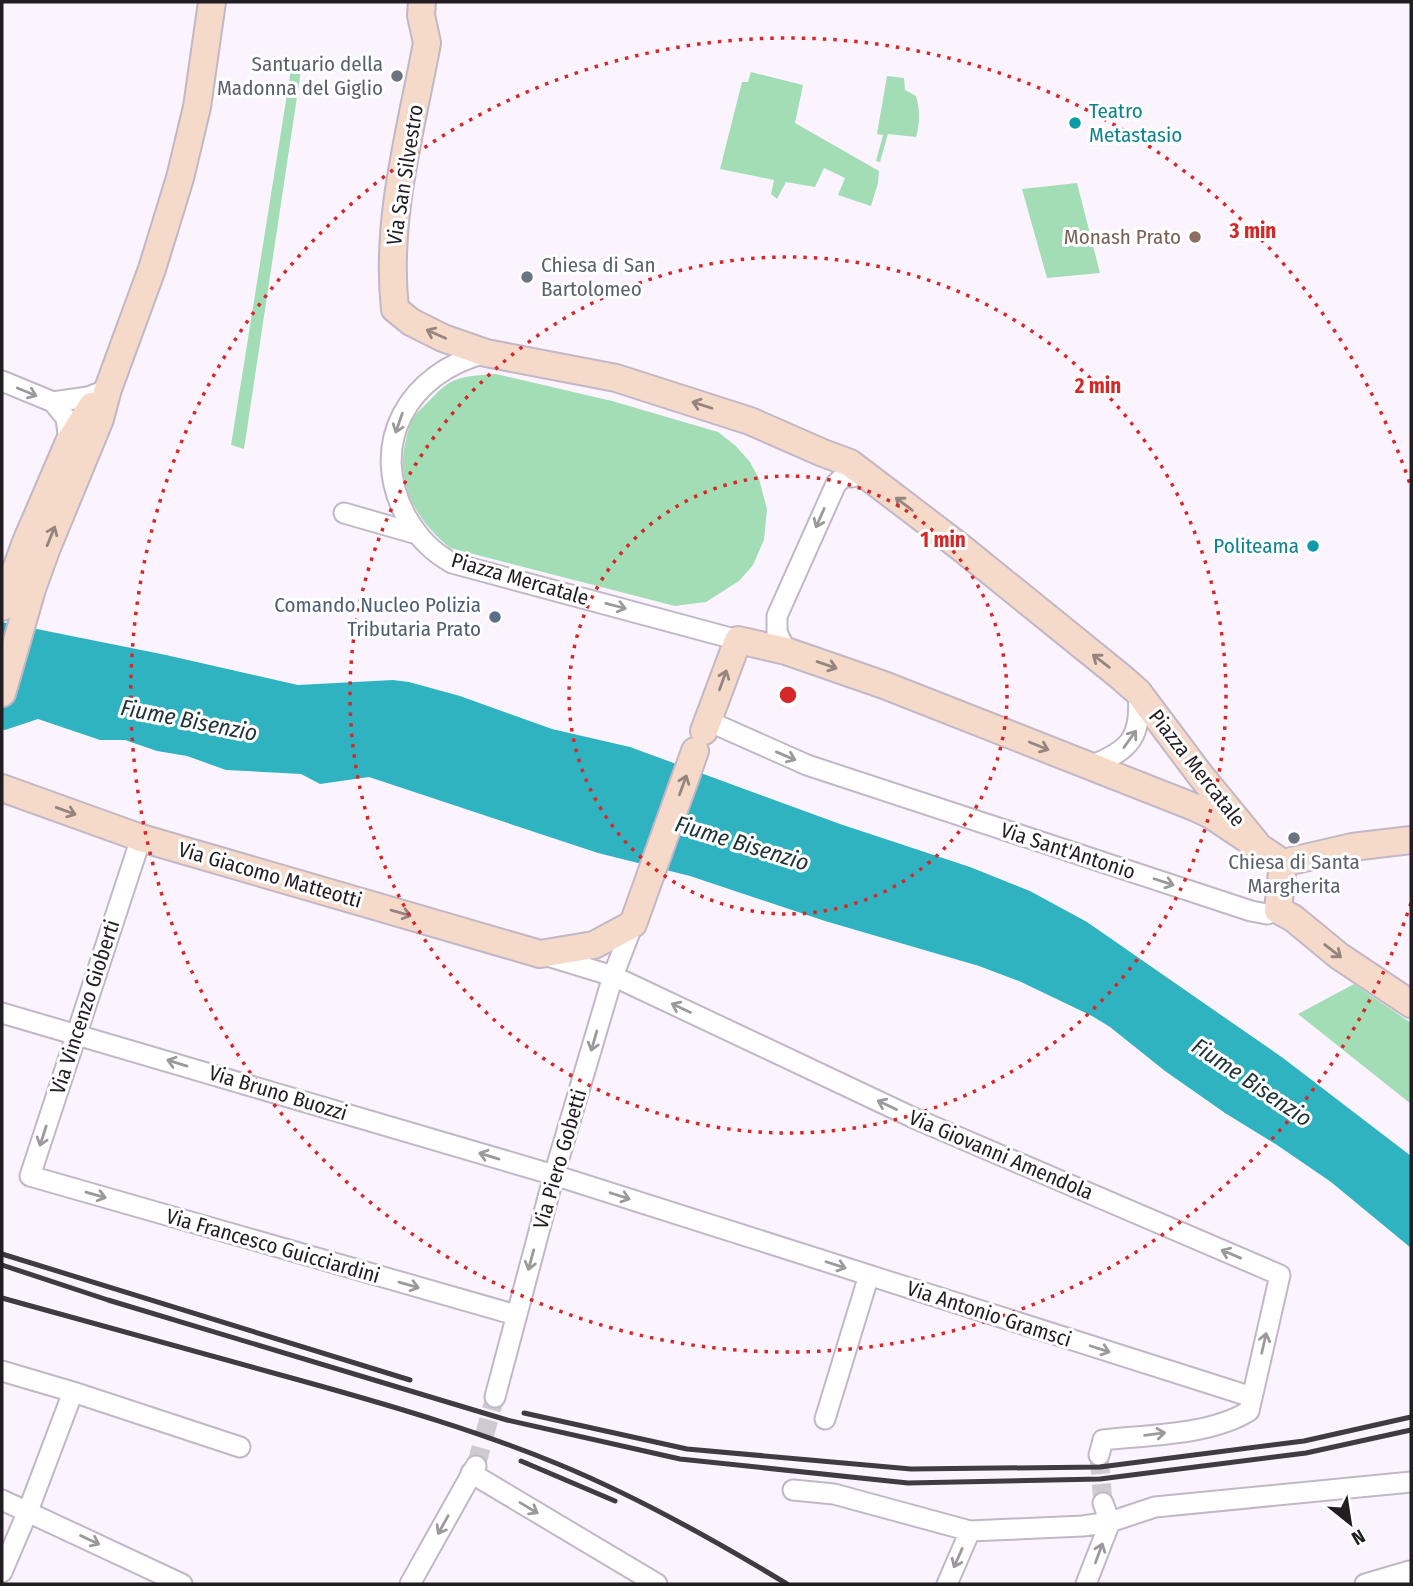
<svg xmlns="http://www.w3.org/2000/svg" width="1413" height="1586" viewBox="0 0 1413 1586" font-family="'Fira Sans Condensed',sans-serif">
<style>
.green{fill:#a2ddb5}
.water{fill:#30b3c0}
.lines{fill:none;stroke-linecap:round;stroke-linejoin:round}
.street-tunnel{stroke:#cfc9d2;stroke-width:19;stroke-dasharray:19 10;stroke-linecap:butt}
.street-casing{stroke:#c2b7c7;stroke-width:23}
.secondary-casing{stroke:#c2b7c7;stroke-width:30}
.street{stroke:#fff;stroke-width:19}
.secondary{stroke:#f5daca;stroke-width:26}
.rail{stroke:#403b42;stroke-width:5}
.oneway{stroke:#96857f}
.oneway2{stroke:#9b999c}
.ring{fill:none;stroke:#d62828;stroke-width:3.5;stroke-dasharray:3.5 7}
.worship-dot{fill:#6b7280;stroke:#fff;stroke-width:2.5}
.culture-dot{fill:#0f9aa8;stroke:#fff;stroke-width:2.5}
.education-dot{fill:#8d6e63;stroke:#fff;stroke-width:2.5}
.service-dot{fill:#5c6f8a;stroke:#fff;stroke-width:2.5}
.labels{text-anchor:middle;stroke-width:6;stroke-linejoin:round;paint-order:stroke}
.worship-label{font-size:21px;fill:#5b616d;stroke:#fff;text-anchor:end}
.culture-label{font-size:21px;fill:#0d838f;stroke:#fff;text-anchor:start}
.street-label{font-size:21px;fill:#211d23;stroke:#fff}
.education-label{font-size:21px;fill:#785e54;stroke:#fff;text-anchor:end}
.service-label{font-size:21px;fill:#4e5e75;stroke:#fff;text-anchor:end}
.water-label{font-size:23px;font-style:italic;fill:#1d3335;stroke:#fff}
.centre{fill:#d62828;stroke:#fff;stroke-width:3.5}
.ring-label{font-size:21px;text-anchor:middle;font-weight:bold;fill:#d62828;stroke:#fff;stroke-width:6;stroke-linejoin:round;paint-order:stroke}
</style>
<rect width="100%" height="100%" fill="#fbf4fe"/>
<path class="green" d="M 292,63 L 302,64 L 244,449 L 231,445 Z
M 751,72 L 803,85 L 795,123 L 879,171 L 878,183 L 871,206 L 838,195 L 845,178 L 824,168 L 815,187 L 786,182 L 777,199 L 771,194 L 774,180 L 720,169 L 742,82 L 748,82 Z
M 887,76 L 904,78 L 905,90 L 916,96 C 920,109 920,123 916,137 L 888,134 L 880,162 L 876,161 L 883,135 L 877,134 Z
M 1077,183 L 1100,273 L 1047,278 L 1022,189 Z
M 496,374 L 612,401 L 718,432 L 736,446 L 750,462 L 759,479 L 767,509 L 764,540 L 753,565 L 739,581 L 706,602 L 675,606 L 450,548 C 418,522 396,486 405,444 C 407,436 409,425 413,418 C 417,412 423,407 428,402 C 437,393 445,383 458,379 C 469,375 484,375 496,374 Z
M 1354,984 L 1411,1023 L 1411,1104 L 1298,1014 Z"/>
<path class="water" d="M 2,622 L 166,655 L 298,685 L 393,680 L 409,682 L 460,696 L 552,729 L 630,747 L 840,824 L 970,867 L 1030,891 L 1087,922 L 1283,1058 L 1411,1156 L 1411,1248 L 1331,1182 L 1277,1145 L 1225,1113 L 1165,1071 L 1110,1027 L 1092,1016 L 1019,981 L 979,966 L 825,921 L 690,876 L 598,853 L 369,777 L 320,784 L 301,774 L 226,770 L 187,756 L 157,751 L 125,740 L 100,740 L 38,719 L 5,730 L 2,729 Z"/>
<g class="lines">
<path class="street-tunnel" d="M 1099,1455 L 1103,1503
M 476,1466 L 495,1397"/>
<defs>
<path id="street" d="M 486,353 C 409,372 366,444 407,518 C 419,538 431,551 452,563 L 738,640
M 2,381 L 53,402 L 66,418 L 69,442
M 53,402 L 88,397 L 106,390
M 344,513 L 417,534
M 786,651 L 777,632 L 777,616 L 836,484 L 843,477 L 852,477 L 862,472
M 708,721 L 807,765 L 1251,911 L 1267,914 L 1278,910
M 1090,766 C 1131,750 1142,737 1138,692
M 141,838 L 30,1176 L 516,1315
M 544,955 L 613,976 L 916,1119 L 1280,1275 L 1249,1411 C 1211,1435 1147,1435 1103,1440 L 1099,1455
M 2,1013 L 554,1175 L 1252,1397
M 2,1371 L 73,1392 L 240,1447
M 495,1397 L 554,1175 L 613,976 L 633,924
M 825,1419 L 869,1275
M 471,1473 L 657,1584
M 793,1490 L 834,1494 L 970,1531 L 1083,1526 L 1110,1522 L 1155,1507 L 1411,1482
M 2,1500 L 182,1584
M 1103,1503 L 1110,1522
M 2,1572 L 28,1511 L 73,1392
M 410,1584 L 476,1466
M 947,1584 L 970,1531
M 1086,1584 L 1110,1522
M 1365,1584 L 1409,1571 L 1411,1580"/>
<path id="secondary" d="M 422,2 L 421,15 L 427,43 C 411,130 385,220 395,309 L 411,322 L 443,338 L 486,353 L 616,378 L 750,421 L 823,453 L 850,463 L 959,546 L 1121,677 L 1138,692 L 1201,776 L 1256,843
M 2,607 L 26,542 L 69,442 L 92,406
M 2,693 L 32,589 L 46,550 L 100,419 L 108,389 L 152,269 L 180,178 L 197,107 L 212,2
M 704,731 L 738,640 L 786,651 L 884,685 L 1194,807 L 1211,815 L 1283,863
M 2,788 L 141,838 L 540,954 L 594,945 L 633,924 L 695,751
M 1283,863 L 1278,910 L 1293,918 L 1339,956 L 1411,1004
M 1283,863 L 1352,847 L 1411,840"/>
</defs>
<use href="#street" class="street-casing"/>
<use href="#secondary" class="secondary-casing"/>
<use href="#street" class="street"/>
<use href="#secondary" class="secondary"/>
<path class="rail" d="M 2,1254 L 410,1380
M 2,1265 L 108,1300 L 507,1420 L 680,1459 L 908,1483 L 1100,1479 L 1306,1453 L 1411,1430
M 2,1298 C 107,1326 212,1355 317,1385 C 399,1408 480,1432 558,1464 C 638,1497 713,1539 787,1584
M 524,1413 L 687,1449 L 911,1469 L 1100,1467 L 1304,1441 L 1411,1417
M 521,1461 L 615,1501"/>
</g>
<defs><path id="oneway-shaft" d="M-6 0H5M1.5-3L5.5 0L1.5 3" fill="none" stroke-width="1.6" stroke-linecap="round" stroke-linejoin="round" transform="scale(1.75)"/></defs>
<g class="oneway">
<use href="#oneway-shaft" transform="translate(436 334) rotate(-156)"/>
<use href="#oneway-shaft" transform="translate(702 405) rotate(-162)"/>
<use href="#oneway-shaft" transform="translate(904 504) rotate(-143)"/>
<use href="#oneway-shaft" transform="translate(51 536) rotate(-68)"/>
<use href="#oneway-shaft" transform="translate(1101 661) rotate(-143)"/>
<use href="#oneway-shaft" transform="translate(827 665) rotate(19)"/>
<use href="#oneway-shaft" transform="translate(723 680) rotate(-70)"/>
<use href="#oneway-shaft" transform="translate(1039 746) rotate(22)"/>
<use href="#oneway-shaft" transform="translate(683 785) rotate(-70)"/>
<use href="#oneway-shaft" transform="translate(66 811) rotate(20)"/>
<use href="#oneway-shaft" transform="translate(401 913) rotate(16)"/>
<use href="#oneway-shaft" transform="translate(1333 951) rotate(38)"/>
</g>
<g class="oneway2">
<use href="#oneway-shaft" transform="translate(27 392) rotate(22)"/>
<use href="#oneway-shaft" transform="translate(399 423) rotate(109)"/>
<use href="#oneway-shaft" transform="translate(820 518) rotate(114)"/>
<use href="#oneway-shaft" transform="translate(616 606) rotate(15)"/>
<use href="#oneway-shaft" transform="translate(1130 739) rotate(-54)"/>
<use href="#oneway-shaft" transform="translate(786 756) rotate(23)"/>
<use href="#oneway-shaft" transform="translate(1164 882) rotate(18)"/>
<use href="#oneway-shaft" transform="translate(681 1008) rotate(-155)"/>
<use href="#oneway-shaft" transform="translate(594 1041) rotate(106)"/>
<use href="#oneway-shaft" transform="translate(177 1063) rotate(-163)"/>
<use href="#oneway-shaft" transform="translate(887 1105) rotate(-155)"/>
<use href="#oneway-shaft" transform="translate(43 1136) rotate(108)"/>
<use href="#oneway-shaft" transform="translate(489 1156) rotate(-163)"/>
<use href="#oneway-shaft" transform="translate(96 1195) rotate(16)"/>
<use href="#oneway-shaft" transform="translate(620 1196) rotate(18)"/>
<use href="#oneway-shaft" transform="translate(1231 1254) rotate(-157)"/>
<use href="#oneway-shaft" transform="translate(531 1260) rotate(105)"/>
<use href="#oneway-shaft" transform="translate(836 1265) rotate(18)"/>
<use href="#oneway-shaft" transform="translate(409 1285) rotate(16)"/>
<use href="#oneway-shaft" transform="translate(1264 1343) rotate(-77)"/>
<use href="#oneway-shaft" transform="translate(1100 1349) rotate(18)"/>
<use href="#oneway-shaft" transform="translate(1155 1434) rotate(-7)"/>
<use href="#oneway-shaft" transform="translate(529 1508) rotate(31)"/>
<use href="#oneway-shaft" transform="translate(443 1525) rotate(119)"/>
<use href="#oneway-shaft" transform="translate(90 1540) rotate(25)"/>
<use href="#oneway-shaft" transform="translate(1099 1553) rotate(-70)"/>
<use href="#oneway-shaft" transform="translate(958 1558) rotate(114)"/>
</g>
<g class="ring">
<circle cx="788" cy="695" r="219"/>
<circle cx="788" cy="695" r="438"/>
<path d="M1411 903A657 657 0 1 1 1411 487"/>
</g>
<g class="worship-dot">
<circle cx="397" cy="76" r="7"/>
<circle cx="527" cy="277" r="7"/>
<circle cx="1294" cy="838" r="7"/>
</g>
<g class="culture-dot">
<circle cx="1075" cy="123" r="7"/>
<circle cx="1313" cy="546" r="7"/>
</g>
<circle class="education-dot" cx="1195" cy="237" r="7"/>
<circle class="service-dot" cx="495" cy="617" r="7"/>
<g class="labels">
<g class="worship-label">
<text x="383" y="71">Santuario della<tspan x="383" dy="24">Madonna del Giglio</tspan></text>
<text x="541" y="272" text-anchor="start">Chiesa di San<tspan x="541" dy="24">Bartolomeo</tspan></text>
<text x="1294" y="869" text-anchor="middle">Chiesa di Santa<tspan x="1294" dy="24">Margherita</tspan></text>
</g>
<g class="culture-label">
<text x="1089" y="118">Teatro<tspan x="1089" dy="24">Metastasio</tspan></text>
<text x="1299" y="553" text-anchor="end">Politeama</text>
</g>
<g class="street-label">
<text transform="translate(405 175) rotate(-81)" y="7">Via San Silvestro</text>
<text transform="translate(520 579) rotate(16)" y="7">Piazza Mercatale</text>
<text transform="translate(1197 768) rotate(52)" y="7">Piazza Mercatale</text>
<text transform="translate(1068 851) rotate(18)" y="7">Via Sant'Antonio</text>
<text transform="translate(270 875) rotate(16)" y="7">Via Giacomo Matteotti</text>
<text transform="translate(85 1007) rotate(-72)" y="7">Via Vincenzo Gioberti</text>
<text transform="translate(278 1093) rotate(17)" y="7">Via Bruno Buozzi</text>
<text transform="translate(1001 1155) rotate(23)" y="7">Via Giovanni Amendola</text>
<text transform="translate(560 1159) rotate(-74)" y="7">Via Piero Gobetti</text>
<text transform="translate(273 1246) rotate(16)" y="7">Via Francesco Guicciardini</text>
<text transform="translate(989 1314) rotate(18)" y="7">Via Antonio Gramsci</text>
</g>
<g class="education-label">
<text x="1181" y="244">Monash Prato</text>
</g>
<g class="service-label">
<text x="481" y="612">Comando Nucleo Polizia<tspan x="481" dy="24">Tributaria Prato</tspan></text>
</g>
<g class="water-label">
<text transform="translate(189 720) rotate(11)" y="8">Fiume Bisenzio</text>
<text transform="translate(742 843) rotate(17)" y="8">Fiume Bisenzio</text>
<text transform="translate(1252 1082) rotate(34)" y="8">Fiume Bisenzio</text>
</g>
</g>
<circle cx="788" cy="695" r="10" class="centre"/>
<g class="ring-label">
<text x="1253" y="238">3 min</text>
<text x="1098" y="393">2 min</text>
<text x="943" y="547">1 min</text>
</g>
<rect width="1413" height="1586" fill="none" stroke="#211d23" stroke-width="7"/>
<g transform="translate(1350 1523) rotate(150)" stroke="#ffffff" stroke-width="5" paint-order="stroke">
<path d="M0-5L12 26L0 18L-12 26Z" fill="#211d23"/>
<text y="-10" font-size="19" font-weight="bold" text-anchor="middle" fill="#211d23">N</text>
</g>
</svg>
